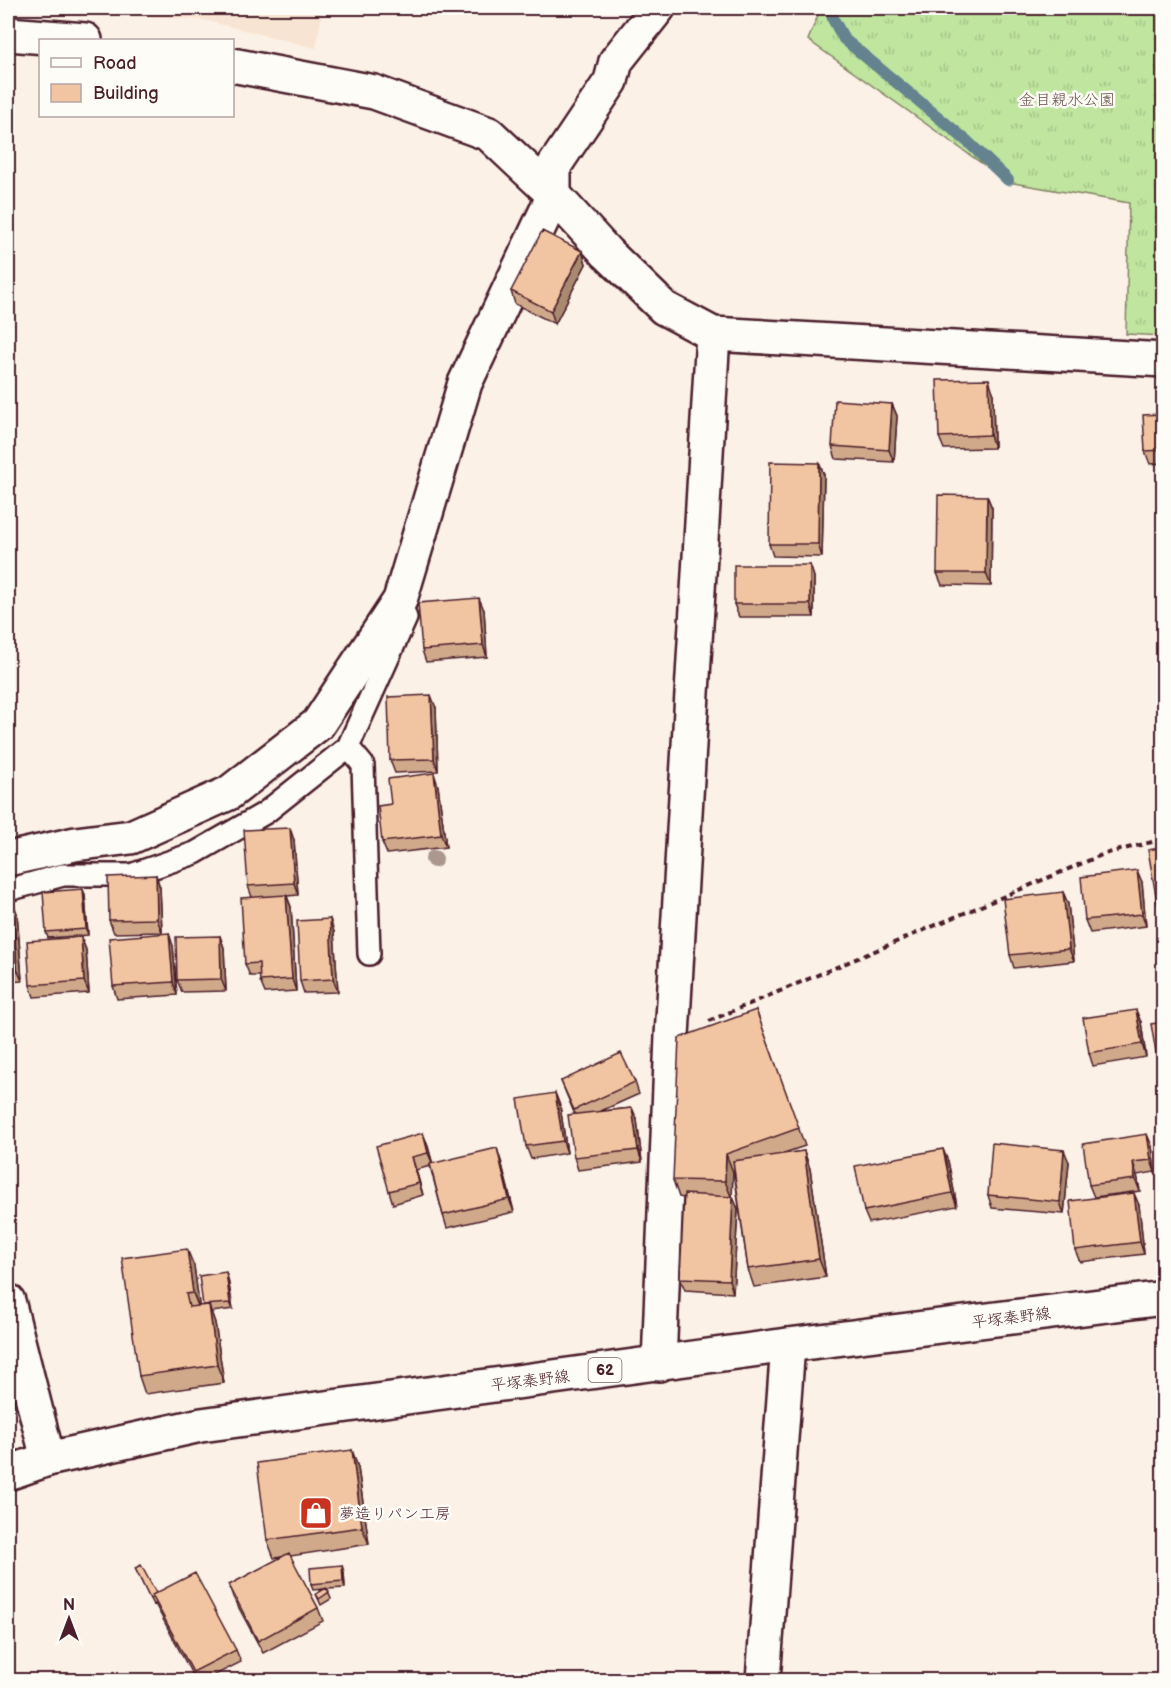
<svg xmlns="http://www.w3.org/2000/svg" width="1171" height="1688" viewBox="0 0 1171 1688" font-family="'Balsamiq Sans','Klee One',sans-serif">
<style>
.built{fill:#f8e4d2}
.grass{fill:url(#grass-tufts);stroke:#848265;stroke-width:1.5}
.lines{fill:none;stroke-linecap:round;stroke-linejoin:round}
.stream{stroke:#65838f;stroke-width:12}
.service-casing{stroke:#4a1f2b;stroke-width:26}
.minor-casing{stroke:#4a1f2b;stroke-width:38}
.primary-casing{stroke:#4a1f2b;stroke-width:38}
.path{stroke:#4a1f2b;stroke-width:4;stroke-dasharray:6 4.5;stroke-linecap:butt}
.service{stroke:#fdfcf7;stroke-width:21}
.minor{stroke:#fdfcf7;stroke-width:33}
.primary{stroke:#fdfcf7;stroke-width:33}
.tree{fill:#aa988f}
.wall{fill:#d0a98b;stroke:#4a1f2b;stroke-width:1.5}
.shaded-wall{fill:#a98a71;stroke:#4a1f2b;stroke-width:1.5}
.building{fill:#f2c5a2;stroke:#4a1f2b;stroke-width:1.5}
.labels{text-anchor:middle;stroke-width:5;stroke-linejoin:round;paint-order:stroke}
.shield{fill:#fdfcf7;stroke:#806168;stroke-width:1.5}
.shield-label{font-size:15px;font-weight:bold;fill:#4a1f2b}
.park-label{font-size:16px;fill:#675048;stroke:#fdfcf7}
.street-label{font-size:16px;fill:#4a1f2b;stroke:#fdfcf7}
.poi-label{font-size:16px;fill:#4a1f2b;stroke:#fdfcf7;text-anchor:start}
</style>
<defs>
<pattern id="grass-tufts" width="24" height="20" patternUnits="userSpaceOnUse" patternTransform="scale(1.5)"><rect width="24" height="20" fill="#bfe59f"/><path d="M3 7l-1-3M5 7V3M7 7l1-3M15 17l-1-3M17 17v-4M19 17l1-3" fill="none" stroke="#a6c489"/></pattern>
</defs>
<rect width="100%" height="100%" fill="#fbf1e6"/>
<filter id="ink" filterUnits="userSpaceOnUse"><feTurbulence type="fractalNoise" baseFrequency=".0167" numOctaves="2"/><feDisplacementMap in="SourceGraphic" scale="12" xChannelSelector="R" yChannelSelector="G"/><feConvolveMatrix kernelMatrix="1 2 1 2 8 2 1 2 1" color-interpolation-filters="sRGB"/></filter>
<g filter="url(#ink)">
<path class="built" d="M 29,8 L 323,8 L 316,48 L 204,20 Z"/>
<path class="grass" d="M 821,8 L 1163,8 L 1163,336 L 1126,334 L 1129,203 L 1008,182 L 808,40 Z"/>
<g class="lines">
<path class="stream" d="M 831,8 L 833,19 L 844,39 L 967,141 L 1008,180"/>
<defs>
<path id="service" d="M 348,747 L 363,765 L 369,954
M 8,890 L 63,875 L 131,875 L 195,853 L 265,813 L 348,747 L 406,618 L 400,600"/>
<path id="minor" d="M 8,34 L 85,40
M 232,65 L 374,92 L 489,134 L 554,195 L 607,253 L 664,308 L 713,334 L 1164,360
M 8,859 L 75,844 L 131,837 L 229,793 L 318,724 L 400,600 L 465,383 L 554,195 L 554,166 L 611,81 L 616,61 L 658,8
M 8,1301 L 48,1459
M 659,1364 L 672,1036 L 713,334
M 763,1680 L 788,1345"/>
<path id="primary" d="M 8,1473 L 48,1459 L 201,1425 L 788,1345 L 1164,1298"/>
</defs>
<use href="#service" class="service-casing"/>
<use href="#minor" class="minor-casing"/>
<use href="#primary" class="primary-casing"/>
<path class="path" d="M 709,1021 L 1104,854 L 1164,839"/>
<use href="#service" class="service"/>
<use href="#minor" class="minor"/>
<use href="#primary" class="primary"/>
</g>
<circle class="tree" cx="434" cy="859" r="9"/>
<path class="wall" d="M 582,251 L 586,264 L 555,324 L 515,304 L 511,291 Z
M 993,392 L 994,448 L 944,449 L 939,437 Z
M 1164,398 L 1164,463 L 1150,464 L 1145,451 L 1162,414 Z
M 892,404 L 897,416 L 894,462 L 836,459 L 832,446 Z
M 819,463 L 824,475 L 822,557 L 773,556 L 769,544 Z
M 987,496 L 992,508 L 991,586 L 942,585 L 937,573 Z
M 810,565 L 814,577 L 814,617 L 739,617 L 734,604 Z
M 484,610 L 487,657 L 426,662 L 422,650 Z
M 436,708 L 438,771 L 395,773 L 390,760 Z
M 438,786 L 446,847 L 387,854 L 382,842 L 391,804 Z
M 294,840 L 298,895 L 287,896 L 291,907 L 296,991 L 265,993 L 260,981 L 260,976 L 250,976 L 245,964 L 252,897 L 248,886 Z
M 1164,847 L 1164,914 L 1162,915 L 1157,902 Z
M 156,875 L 160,888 L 162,932 L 114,933 L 109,920 Z
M 1142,882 L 1146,926 L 1090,933 L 1085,920 Z
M 1063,892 L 1068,904 L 1074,961 L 1014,968 L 1010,955 Z
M 85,895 L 88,935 L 48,938 L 46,932 Z
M 8,901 L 17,913 L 22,981 L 8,982 Z
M 330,919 L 334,932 L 338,992 L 304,993 L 300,981 Z
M 220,936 L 224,948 L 226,991 L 182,992 L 177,980 Z
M 81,937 L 86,950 L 89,993 L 34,997 L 30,985 Z
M 173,946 L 177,995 L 117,999 L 113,986 Z
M 756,1010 L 805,1146 L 781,1154 L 804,1151 L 810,1169 L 826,1277 L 754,1287 L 748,1269 L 734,1172 L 733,1172 L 732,1197 L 738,1209 L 733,1293 L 685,1290 L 680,1278 L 684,1198 L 679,1197 L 673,1180 Z
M 1141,1022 L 1146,1057 L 1093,1066 L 1089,1053 Z
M 561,1081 L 635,1082 L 639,1094 L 601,1111 L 632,1108 L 637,1120 L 642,1162 L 578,1170 L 574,1157 L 575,1115 Z
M 555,1093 L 560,1106 L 567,1153 L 531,1159 L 526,1146 Z
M 423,1133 L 433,1164 L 501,1161 L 514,1212 L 447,1228 L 443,1215 L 430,1166 L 416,1170 L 423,1195 L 393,1204 L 389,1191 Z
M 1152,1146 L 1155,1172 L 1137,1175 L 1140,1191 L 1094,1197 L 1089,1185 Z
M 948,1161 L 957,1206 L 869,1223 L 864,1211 Z
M 1069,1162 L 1064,1214 L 992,1208 L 988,1195 Z
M 1139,1205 L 1144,1254 L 1080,1262 L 1075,1250 Z
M 194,1266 L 199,1306 L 203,1305 L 228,1279 L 233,1309 L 211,1312 L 215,1323 L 224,1383 L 145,1394 L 139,1376 Z
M 352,1450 L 358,1468 L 369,1544 L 290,1556 L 318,1608 L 323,1621 L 263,1653 L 233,1597 L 229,1585 L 282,1557 L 274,1558 L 267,1540 Z
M 135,1568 L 156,1593 L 236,1650 L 241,1662 L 205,1680 L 195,1680 L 155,1604 L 153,1605 Z
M 344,1572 L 345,1588 L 327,1589 L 331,1599 L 321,1605 L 316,1594 L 323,1589 L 313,1590 L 311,1584 Z"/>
<path class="shaded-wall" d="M 582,251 L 586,264 L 555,324 L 551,311 Z
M 989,379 L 993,392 L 994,448 L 990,435 Z
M 892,404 L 897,416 L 894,462 L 889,450 Z
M 819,463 L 824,475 L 822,557 L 818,544 Z
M 987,496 L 992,508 L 991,586 L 986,573 Z
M 810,565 L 814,577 L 814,617 L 810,604 Z
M 479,598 L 484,610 L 487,657 L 483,645 Z
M 431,695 L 436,708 L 438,771 L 434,759 Z
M 434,773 L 438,786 L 446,847 L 441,835 Z
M 290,828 L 294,840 L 298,895 L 294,883 Z
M 1137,870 L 1142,882 L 1146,926 L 1142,914 Z
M 156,875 L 160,888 L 162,932 L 157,919 Z
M 83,889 L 85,895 L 88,935 L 86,929 Z
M 1063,892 L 1068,904 L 1074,961 L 1069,949 Z
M 286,895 L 291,907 L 296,991 L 292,979 Z
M 12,900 L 17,913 L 22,981 L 17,969 Z
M 330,919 L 334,932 L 338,992 L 333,979 Z
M 169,933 L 173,946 L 177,995 L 173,982 Z
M 220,936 L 224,948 L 226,991 L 221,979 Z
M 81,937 L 86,950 L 89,993 L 84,981 Z
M 1136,1010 L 1141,1022 L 1146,1057 L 1142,1044 Z
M 555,1093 L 560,1106 L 567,1153 L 563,1141 Z
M 632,1108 L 637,1120 L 642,1162 L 638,1150 Z
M 423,1133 L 428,1146 L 433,1165 L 428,1153 Z
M 1147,1134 L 1152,1146 L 1155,1172 L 1151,1160 Z
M 497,1148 L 501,1161 L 514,1212 L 509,1199 Z
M 943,1149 L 948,1161 L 957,1206 L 952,1193 Z
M 1064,1150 L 1069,1162 L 1064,1214 L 1060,1202 Z
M 804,1151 L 810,1169 L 826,1277 L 819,1259 Z
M 726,1154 L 733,1172 L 732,1199 L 725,1181 Z
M 412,1157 L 416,1170 L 423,1195 L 419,1183 Z
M 1133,1162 L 1137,1175 L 1140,1191 L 1135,1179 Z
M 1134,1193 L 1139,1205 L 1144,1254 L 1140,1242 Z
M 733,1197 L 738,1209 L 733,1293 L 729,1280 Z
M 187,1249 L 194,1266 L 200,1311 L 193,1293 Z
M 226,1272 L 228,1279 L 233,1309 L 230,1303 Z
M 209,1305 L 215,1323 L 224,1383 L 217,1365 Z
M 352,1450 L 358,1468 L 369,1544 L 362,1527 Z
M 342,1565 L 344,1572 L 345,1588 L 343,1581 Z"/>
<path class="building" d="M 542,231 L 582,251 L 551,311 L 511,291 Z
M 989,379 L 990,435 L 939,437 L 937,380 Z
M 1164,398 L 1164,450 L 1145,451 L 1143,415 L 1162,414 L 1161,399 Z
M 835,400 L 892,404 L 889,450 L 832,446 Z
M 770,462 L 819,463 L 818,544 L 769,544 Z
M 938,495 L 987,496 L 986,573 L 937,573 Z
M 734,565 L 810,565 L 810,604 L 734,604 Z
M 479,598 L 483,645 L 422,650 L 418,603 Z
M 431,695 L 434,759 L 390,760 L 388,697 Z
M 434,773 L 441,835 L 382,842 L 378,806 L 391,804 L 388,779 Z
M 290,828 L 294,883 L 248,886 L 244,830 Z
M 1164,847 L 1164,901 L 1157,902 L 1148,850 Z
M 1137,870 L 1142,914 L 1085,920 L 1081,877 Z
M 156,875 L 157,919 L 109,920 L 108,877 Z
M 83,889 L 86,929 L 46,932 L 43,892 Z
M 1063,892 L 1069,949 L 1010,955 L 1003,899 Z
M 286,895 L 292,979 L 260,981 L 259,963 L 245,964 L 241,898 Z
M 12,900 L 17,969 L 8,970 L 8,901 Z
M 330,919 L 333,979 L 300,981 L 297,921 Z
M 169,933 L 173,982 L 113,986 L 109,938 Z
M 220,936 L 221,979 L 177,980 L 176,937 Z
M 81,937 L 84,981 L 30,985 L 27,941 Z
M 756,1010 L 799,1128 L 726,1154 L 725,1181 L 673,1180 L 679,1038 Z
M 1136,1010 L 1142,1044 L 1089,1053 L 1083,1018 Z
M 1164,1022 L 1164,1094 L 1163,1094 L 1151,1024 Z
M 621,1053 L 635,1082 L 574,1110 L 561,1081 Z
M 555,1093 L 563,1141 L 526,1146 L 518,1099 Z
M 632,1108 L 638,1150 L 574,1157 L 568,1115 Z
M 423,1133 L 428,1153 L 412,1157 L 419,1183 L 389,1191 L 376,1146 Z
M 1147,1134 L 1151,1160 L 1133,1162 L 1135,1179 L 1089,1185 L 1083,1144 Z
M 992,1143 L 1064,1150 L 1060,1202 L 988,1195 Z
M 497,1148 L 509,1199 L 443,1215 L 430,1164 Z
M 943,1149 L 952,1193 L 864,1211 L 855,1166 Z
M 804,1151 L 819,1259 L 748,1269 L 733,1161 Z
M 1134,1193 L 1140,1242 L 1075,1250 L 1070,1201 Z
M 684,1194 L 733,1197 L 729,1280 L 680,1278 Z
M 187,1249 L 193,1293 L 186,1294 L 189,1307 L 209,1305 L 217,1365 L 139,1376 L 122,1258 Z
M 226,1272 L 230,1303 L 203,1305 L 199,1276 Z
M 352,1450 L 362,1527 L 267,1540 L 257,1463 Z
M 289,1553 L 318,1608 L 258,1641 L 229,1585 Z
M 141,1565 L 156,1593 L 152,1595 L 153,1597 L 150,1599 L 135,1568 Z
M 342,1565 L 343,1581 L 311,1584 L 310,1568 Z
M 195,1573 L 236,1650 L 193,1672 L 152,1595 Z
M 326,1588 L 329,1592 L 319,1599 L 316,1594 Z"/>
</g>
<defs>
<symbol id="shop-square" viewBox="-11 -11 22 22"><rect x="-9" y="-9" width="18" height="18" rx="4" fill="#c8321e" stroke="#fdfcf7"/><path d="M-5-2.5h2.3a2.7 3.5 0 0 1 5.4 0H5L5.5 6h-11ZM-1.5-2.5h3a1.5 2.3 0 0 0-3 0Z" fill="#fff"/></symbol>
</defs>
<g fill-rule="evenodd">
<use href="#shop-square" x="297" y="1494" width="38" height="38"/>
</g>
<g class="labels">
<rect class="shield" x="588.5" y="1358" width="33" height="24" rx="4.5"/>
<g class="shield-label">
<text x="605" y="1375">62</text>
</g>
<g class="park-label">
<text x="1067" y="105">金目親水公園</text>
</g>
<g class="street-label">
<text transform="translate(1011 1317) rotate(-7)" y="6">平塚秦野線</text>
<text transform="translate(530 1380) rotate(-7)" y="6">平塚秦野線</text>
</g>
<g class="poi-label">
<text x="339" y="1519">夢造りパン工房</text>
</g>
</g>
<rect width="1171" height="1688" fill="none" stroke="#fdfcf7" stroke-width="30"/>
<rect x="15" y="15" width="1141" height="1658" fill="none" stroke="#4a1f2b" stroke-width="2" filter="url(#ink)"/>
<rect x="39" y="39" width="195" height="78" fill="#fdfcf7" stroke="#b5a4a5" stroke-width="1.5"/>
<rect x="51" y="58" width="30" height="9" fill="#fdfcf7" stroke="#b5a4a5" stroke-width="1.5"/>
<text x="93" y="69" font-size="18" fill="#4a1f2b">Road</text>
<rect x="51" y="84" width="30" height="18" fill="#f2c5a2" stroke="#b5a4a5" stroke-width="1.5"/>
<text x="93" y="99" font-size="18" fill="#4a1f2b">Building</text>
<g transform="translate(69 1619)" stroke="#fdfcf7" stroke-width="4.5" paint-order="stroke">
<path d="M0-4.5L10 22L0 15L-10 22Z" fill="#4a1f2b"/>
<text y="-9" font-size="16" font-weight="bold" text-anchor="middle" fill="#4a1f2b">N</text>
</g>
</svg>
